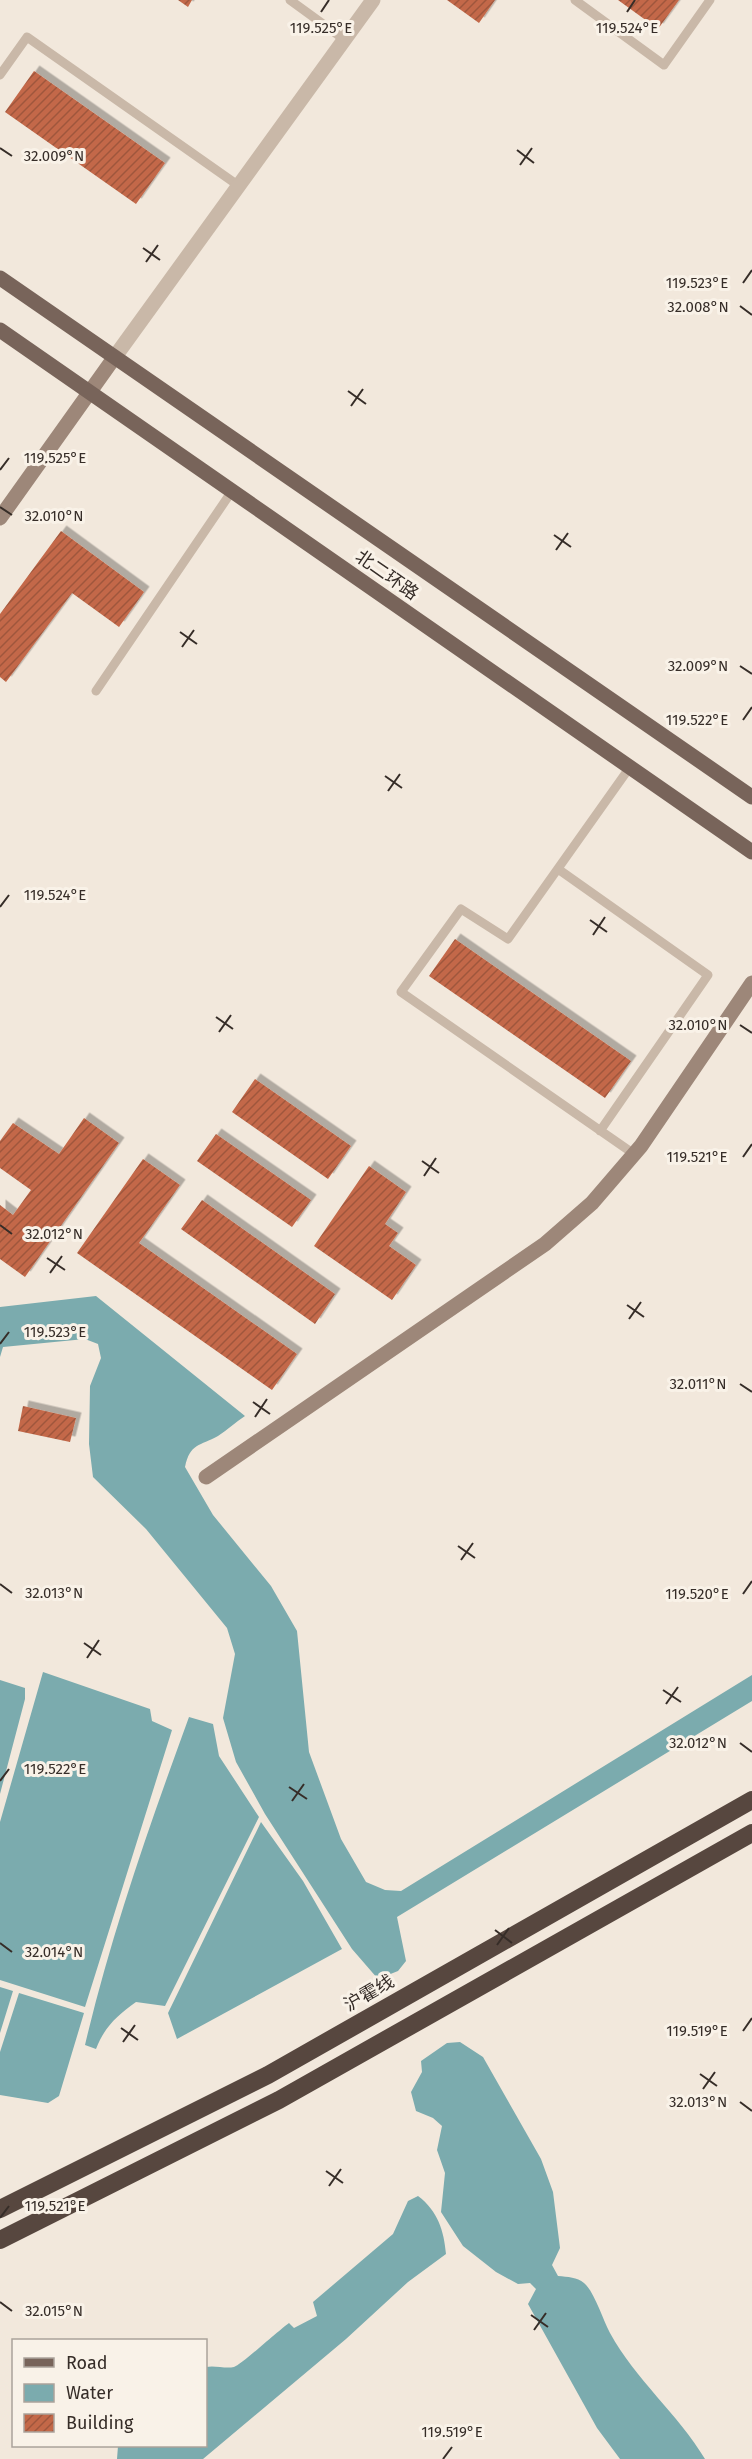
<svg xmlns="http://www.w3.org/2000/svg" width="752" height="2459" viewBox="0 0 752 2459" font-family="'Fira Sans','Noto Sans SC',sans-serif">
<style>
.water{fill:#7babae}
.building{fill:url(#building-hatch);filter:url(#shadow)}
.lines{fill:none;stroke-linecap:round;stroke-linejoin:round}
.lane{stroke:#c9b8a8;stroke-width:9}
.street{stroke:#c9b8a8;stroke-width:15}
.secondary{stroke:#9d8779;stroke-width:15}
.primary{stroke:#78645a;stroke-width:15}
.highway{stroke:#57473f;stroke-width:18}
.ticks{fill:none;stroke:#362d28;stroke-width:2}
.labels{text-anchor:middle;stroke-width:6;stroke-linejoin:round;paint-order:stroke}
.street-label{font-size:18px;fill:#362d28;stroke:#f9f2e8}
.ticks-label{font-size:15px;text-anchor:middle;fill:#362d28;stroke:#f9f2e8;stroke-width:6;stroke-linejoin:round;paint-order:stroke}
</style>
<defs>
<pattern id="building-hatch" width="6" height="6" patternUnits="userSpaceOnUse" patternTransform="scale(1.5)"><rect width="6" height="6" fill="#c36848"/><path d="M-1 1l2-2M0 6l6-6M5 7l2-2" fill="none" stroke="#9f563c"/></pattern>
<filter id="shadow"><feDropShadow dx="5.5" dy="-5.5" stdDeviation="0" flood-color="#0004"/></filter>
</defs>
<rect width="100%" height="100%" fill="#f2e8dc"/>
<path class="water" d="M 96,1296 L 245,1416 C 236,1422 227,1430 218,1436 C 200,1446 190,1443 185,1467 L 213,1515 L 271,1586 L 297,1631 L 309,1752 L 341,1839 L 366,1882 L 385,1890 L 401,1891 L 752,1675 L 752,1701 L 397,1917 L 406,1961 L 398,1971 L 378,1979 L 352,1949 L 265,1814 L 236,1762 L 223,1718 L 235,1654 L 227,1628 L 146,1529 L 93,1477 L 89,1444 L 90,1386 L 101,1358 L 98,1344 L 85,1339 L 3,1347 L 0,1357 L 0,1307 Z
M 43,1672 L 150,1709 L 152,1721 L 172,1730 L 85,2007 L 0,1980 L 0,1822 Z
M 0,1680 L 25,1688 L 25,1699 L 0,1794 Z
M 189,1717 L 213,1724 L 219,1756 L 259,1817 L 165,2006 L 136,2002 C 117,2016 105,2026 96,2049 L 85,2045 C 111,1934 150,1824 189,1717 Z
M 261,1822 L 303,1881 L 342,1949 L 177,2039 L 168,2013 Z
M 0,1987 L 13,1991 L 0,2033 Z
M 19,1993 L 84,2013 L 59,2096 L 48,2103 L 0,2095 L 0,2052 Z
M 460,2042 L 483,2057 L 541,2159 L 553,2192 L 560,2248 L 552,2265 L 558,2276 C 568,2277 577,2277 584,2283 C 594,2291 603,2320 610,2333 C 635,2379 678,2414 705,2459 L 620,2459 L 597,2428 L 528,2304 L 536,2289 L 530,2283 L 518,2284 L 496,2272 L 463,2246 L 441,2212 L 445,2173 L 437,2150 L 442,2126 L 433,2118 L 416,2111 L 411,2092 L 422,2072 L 421,2061 L 447,2043 Z
M 418,2196 C 438,2211 444,2231 446,2254 L 408,2282 L 346,2339 L 203,2459 L 117,2459 L 118,2446 L 206,2446 L 206,2367 C 215,2365 225,2369 234,2367 C 241,2365 279,2330 289,2323 L 294,2328 L 317,2316 L 313,2302 L 393,2234 L 408,2201 Z"/>
<path class="building" d="M 178,0 L 192,0 L 188,7 Z
M 447,0 L 495,0 L 479,23 Z
M 618,0 L 679,0 L 658,29 Z
M 34,71 L 165,163 L 136,204 L 5,112 Z
M 61,531 L 144,592 L 119,627 L 72,593 L 6,682 L 0,677 L 0,614 Z
M 455,939 L 631,1061 L 605,1098 L 429,976 Z
M 255,1079 L 351,1146 L 328,1179 L 232,1112 Z
M 84,1118 L 119,1143 L 25,1277 L 0,1259 L 0,1205 L 13,1215 L 31,1190 L 0,1168 L 0,1141 L 13,1123 L 59,1154 Z
M 216,1134 L 311,1200 L 292,1227 L 197,1161 Z
M 143,1159 L 180,1185 L 139,1243 L 297,1354 L 272,1390 L 77,1253 Z
M 369,1166 L 406,1192 L 385,1224 L 398,1233 L 389,1246 L 416,1265 L 392,1300 L 314,1246 Z
M 202,1200 L 335,1294 L 315,1324 L 181,1229 Z
M 23,1406 L 76,1418 L 70,1442 L 18,1431 Z"/>
<g class="lines">
<path class="lane" d="M 290,0 L 345,40
M 575,0 L 664,65 L 710,0
M 0,75 L 27,37 L 239,186
M 96,691 L 232,491
M 630,767 L 508,939 L 461,909 L 401,992 L 634,1154
M 558,869 L 708,975 L 600,1131"/>
<path class="street" d="M 114,358 L 373,0"/>
<path class="secondary" d="M 0,518 L 114,358
M 206,1477 L 545,1244 L 592,1203 L 641,1146 L 752,983"/>
<path class="primary" d="M 0,278 L 752,797
M 0,330 L 752,852"/>
<path class="highway" d="M 0,2209 L 268,2075 L 752,1800
M 0,2240 L 279,2100 L 752,1833"/>
</g>
<path class="ticks" d="M 321,12 L 329,0M 627,12 L 635,0M 0,148 L 12,156M 517,150 L 534,163M 520,165 L 532,148M 143,248 L 160,260M 146,262 L 158,245M 743,283 L 752,270M 740,306 L 752,315M 348,391 L 366,404M 351,406 L 363,389M 0,470 L 9,458M 0,507 L 12,515M 554,535 L 571,547M 556,550 L 568,533M 180,632 L 197,644M 182,647 L 194,630M 740,666 L 752,674M 743,720 L 752,707M 385,776 L 402,788M 388,791 L 400,774M 0,907 L 9,895M 590,920 L 607,932M 593,935 L 605,917M 216,1017 L 233,1029M 740,1025 L 752,1033M 219,1032 L 231,1015M 743,1157 L 752,1144M 422,1161 L 439,1173M 424,1176 L 436,1158M 0,1225 L 12,1234M 47,1258 L 65,1270M 50,1273 L 62,1256M 627,1305 L 644,1317M 629,1319 L 641,1302M 0,1344 L 9,1332M 740,1384 L 752,1392M 253,1402 L 270,1414M 255,1417 L 267,1399M 458,1546 L 475,1558M 461,1560 L 473,1543M 0,1584 L 12,1593M 743,1594 L 752,1581M 84,1643 L 101,1655M 87,1658 L 99,1640M 663,1690 L 681,1702M 666,1704 L 678,1687M 740,1743 L 752,1752M 0,1781 L 9,1769M 289,1787 L 307,1799M 292,1801 L 304,1784M 495,1930 L 512,1943M 0,1943 L 12,1952M 497,1945 L 509,1928M 121,2028 L 138,2040M 743,2031 L 752,2018M 123,2042 L 135,2025M 700,2074 L 717,2086M 703,2089 L 715,2072M 740,2102 L 752,2111M 326,2171 L 343,2183M 329,2186 L 341,2169M 0,2218 L 9,2206M 0,2302 L 12,2311M 531,2315 L 548,2327M 534,2330 L 546,2313M 443,2459 L 452,2447"/>
<g class="labels">
<g class="street-label">
<text transform="translate(387 575) rotate(35)" y="6">北二环路</text>
<text transform="translate(369 1993) rotate(-30)" y="6">沪霍线</text>
</g>
</g>
<g class="ticks-label">
<text x="321" y="33">119.525°E</text>
<text x="627" y="33">119.524°E</text>
<text x="54" y="161">32.009°N</text>
<text x="697" y="288">119.523°E</text>
<text x="698" y="312">32.008°N</text>
<text x="55" y="463">119.525°E</text>
<text x="54" y="521">32.010°N</text>
<text x="698" y="671">32.009°N</text>
<text x="697" y="725">119.522°E</text>
<text x="55" y="900">119.524°E</text>
<text x="698" y="1030">32.010°N</text>
<text x="697" y="1162">119.521°E</text>
<text x="54" y="1239">32.012°N</text>
<text x="55" y="1337">119.523°E</text>
<text x="698" y="1389">32.011°N</text>
<text x="54" y="1598">32.013°N</text>
<text x="697" y="1599">119.520°E</text>
<text x="698" y="1748">32.012°N</text>
<text x="55" y="1774">119.522°E</text>
<text x="54" y="1957">32.014°N</text>
<text x="697" y="2036">119.519°E</text>
<text x="698" y="2107">32.013°N</text>
<text x="55" y="2211">119.521°E</text>
<text x="54" y="2316">32.015°N</text>
<text x="452" y="2437">119.519°E</text>
</g>
<rect x="12" y="2339" width="195" height="108" fill="#f9f2e8" stroke="#aba39b" stroke-width="1.5"/>
<rect x="24" y="2358" width="30" height="9" fill="#78645a" stroke="#aba39b" stroke-width="1.5"/>
<text x="66" y="2369" font-size="18" fill="#362d28">Road</text>
<rect x="24" y="2384" width="30" height="18" fill="#7babae" stroke="#aba39b" stroke-width="1.5"/>
<text x="66" y="2399" font-size="18" fill="#362d28">Water</text>
<rect x="24" y="2414" width="30" height="18" fill="url(#building-hatch)" stroke="#aba39b" stroke-width="1.5"/>
<text x="66" y="2429" font-size="18" fill="#362d28">Building</text>
</svg>
